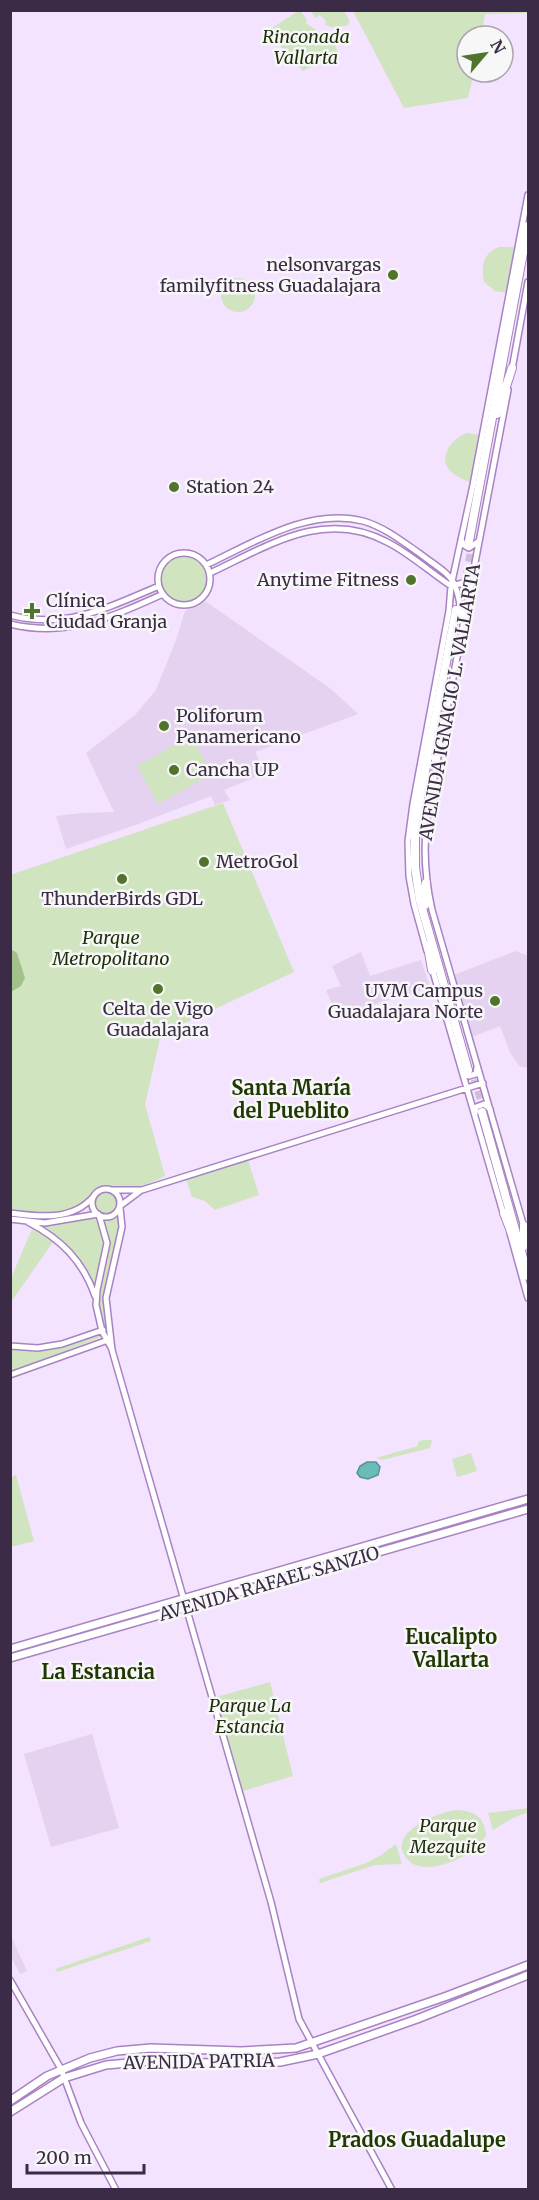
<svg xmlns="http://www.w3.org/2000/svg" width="539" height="2200" viewBox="0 0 539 2200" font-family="Merriweather,serif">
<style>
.built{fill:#e4d2f0}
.green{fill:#d0e4c0}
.forest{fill:#a3c18a}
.water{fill:#69bcb8;stroke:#5b9096;stroke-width:1.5}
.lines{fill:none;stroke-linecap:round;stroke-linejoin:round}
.highway-tunnel{stroke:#cebeda;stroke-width:8;stroke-dasharray:8 4;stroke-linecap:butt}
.minor-casing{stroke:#a982c3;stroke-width:8}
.major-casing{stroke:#a982c3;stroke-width:10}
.highway-casing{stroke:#a982c3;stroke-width:10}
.minor{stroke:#fff;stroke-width:5}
.major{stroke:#fff;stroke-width:7}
.highway{stroke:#fff;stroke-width:8}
.poi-dot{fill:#51742c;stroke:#f7f7f7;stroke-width:2}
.labels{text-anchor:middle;stroke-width:5;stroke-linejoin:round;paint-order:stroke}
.park-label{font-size:18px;font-style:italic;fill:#1d2f07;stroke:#f7f7f7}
.poi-label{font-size:18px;fill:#3b2b46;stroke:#f7f7f7;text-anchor:start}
.street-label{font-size:18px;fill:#3b2b46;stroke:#f7f7f7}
.neighbourhood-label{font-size:20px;font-weight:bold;fill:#213805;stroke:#f7f7f7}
</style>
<rect width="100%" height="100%" fill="#f3e3ff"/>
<path class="built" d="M 205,601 L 331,689 L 358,714 L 255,752 L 265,773 L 224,790 L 230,800 L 215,805 L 211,796 L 141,823 L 66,849 L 56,816 L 82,813 L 114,812 L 86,753 L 135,715 L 156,690 L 176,640 L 185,611 Z
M 516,951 L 528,956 L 528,1068 L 519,1066 L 510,1052 L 500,1026 L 472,1037 L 454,975 Z
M 361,952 L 370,976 L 421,960 L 430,987 L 337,1016 L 326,990 L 341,986 L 332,966 Z
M 92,1734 L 119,1828 L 51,1847 L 24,1754 Z
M 11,1936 L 27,1971 L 20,1974 L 11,1957 Z"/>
<path class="green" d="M 300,10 L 307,20 L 306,23 L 324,36 L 330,36 L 338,52 L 303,71 L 269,34 L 272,28 Z
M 528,10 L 528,13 L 485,14 L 481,36 L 467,36 L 467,72 L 474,72 L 468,98 L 404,108 L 353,11 Z
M 311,11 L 344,11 L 350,21 L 348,25 L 335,28 L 325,25 L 326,21 L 320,15 L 315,18 Z
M 499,247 L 517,247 L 508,293 L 495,291 L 484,282 C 481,266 483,253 499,247 Z
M221 295a17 17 0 1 1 34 0a17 17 0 1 1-34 0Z
M 467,433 L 481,435 L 472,483 C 466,480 459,478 454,474 C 435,461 451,438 467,433 Z
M160 579a24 24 0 1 1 48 0a24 24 0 1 1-48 0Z
M 191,736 L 212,774 L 158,804 L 137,766 Z
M 223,803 L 294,972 L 168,1031 L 160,1039 L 145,1104 L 165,1176 C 154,1181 138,1189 126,1189 C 117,1190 107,1184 99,1188 C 91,1191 89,1199 82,1203 C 61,1217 34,1214 11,1210 L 10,875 Z
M 248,1160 L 259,1195 L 215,1210 L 205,1201 L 192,1197 L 186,1179 Z
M95 1203a11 11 0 1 1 22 0a11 11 0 1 1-22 0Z
M 120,1213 L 117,1241 L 106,1283 L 104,1306 L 109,1326 L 104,1328 C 101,1316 97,1304 99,1291 C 105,1259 117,1253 102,1219 L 109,1219 Z
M 93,1217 C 114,1235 98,1267 94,1288 C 82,1259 63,1244 39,1226 Z
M 32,1229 L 53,1242 L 11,1302 L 11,1278 Z
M 100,1334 L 101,1337 L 11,1372 L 11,1349 C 46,1350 66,1345 100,1334 Z
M 423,1440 L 432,1440 L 430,1448 L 382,1460 L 376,1458 L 418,1446 L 418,1442 Z
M 471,1453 L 477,1471 L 457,1477 L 452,1459 Z
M 16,1475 L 34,1541 L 11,1547 L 11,1477 Z
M 270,1682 L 293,1776 L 243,1791 L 216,1697 Z
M 528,1808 L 528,1812 L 513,1818 L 493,1830 L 488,1813 Z
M 456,1810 C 474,1811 484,1816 486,1835 C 477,1855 428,1878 409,1861 C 382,1835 437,1812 456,1810 Z
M 396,1844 L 402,1864 L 375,1865 L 320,1883 L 319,1879 L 366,1863 L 381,1855 Z
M 149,1937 L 151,1941 L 57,1972 L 55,1969 Z"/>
<path class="forest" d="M 11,949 L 17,953 L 25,978 L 21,986 L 11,992 Z"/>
<path class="water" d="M 367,1462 L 376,1462 L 380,1467 L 378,1475 L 368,1479 L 360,1477 L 357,1473 L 360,1466 Z"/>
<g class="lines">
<path class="highway-tunnel" d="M 460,609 L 473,541
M 471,1068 L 485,1112"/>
<defs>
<path id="minor" d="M 512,369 L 528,282
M 508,390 L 428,809 C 423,844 424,875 432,910 L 528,1241
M 461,540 L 464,545 L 469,548 L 479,541
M158 579a26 26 0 1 1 52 0a26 26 0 1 1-52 0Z
M 206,565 C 253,543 309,507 363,521 C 384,527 402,541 419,553 C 452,578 456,574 462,617
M 210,573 C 268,546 324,508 387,542 C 409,553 430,572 451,586 L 463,583 L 472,574
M 10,615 C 66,630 109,607 159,586
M 10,624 C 67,638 112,617 163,594
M 427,951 L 414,904 L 409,876 L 408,841 L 413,804 L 449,611 L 451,586 L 473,485 L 528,195
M 432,968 L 504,1216
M 464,1072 L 469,1076 L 476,1074 L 477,1067
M 475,1114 L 476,1107 L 484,1104 L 490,1109
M92 1203a14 14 0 1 1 28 0a14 14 0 1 1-28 0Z
M 113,1190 L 142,1190 L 483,1083
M 120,1206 L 140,1191
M 120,1208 L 122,1227 L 106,1298 L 112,1350 L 271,1902 L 299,2019 L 392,2190
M 10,1213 C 40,1217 73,1221 94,1196
M 99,1215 L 107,1243 L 97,1290 L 96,1305 L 102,1331 L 112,1349
M 10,1219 L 45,1223 L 98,1214
M 28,1222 C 61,1239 83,1261 95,1296
M 510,1233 L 528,1298
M 10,1346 L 38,1348 L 62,1344 L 103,1330
M 10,1375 L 108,1340
M 10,1980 L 61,2069 L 81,2123 L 116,2190"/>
<path id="major" d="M 10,1649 L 528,1499
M 10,1658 L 528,1509
M 10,2101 L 47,2076 L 90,2058 L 117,2051 L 151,2048 L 241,2051 L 296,2048 L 447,1996 L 528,1965
M 10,2112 L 64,2078 L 106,2065 L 151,2061 L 241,2064 L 280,2062 L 318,2054 L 417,2019 L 528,1975"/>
<path id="highway" d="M 497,414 L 512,368
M 469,541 L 528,226
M 456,610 L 415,824 L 415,867 L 420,901 L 468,1070
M 433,752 L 437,762
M 425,905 L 426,883
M 428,946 L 432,970
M 482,1112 L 528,1276
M 504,1213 L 512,1234
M 524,1246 L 524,1226"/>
</defs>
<use href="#minor" class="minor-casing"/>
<use href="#major" class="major-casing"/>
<use href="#highway" class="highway-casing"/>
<use href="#minor" class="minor"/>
<use href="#major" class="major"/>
<use href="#highway" class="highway"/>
</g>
<g class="poi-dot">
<circle cx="393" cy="275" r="6"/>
<circle cx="174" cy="487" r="6"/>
<circle cx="411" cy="580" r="6"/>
<path d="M29 602h6v6h6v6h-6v6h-6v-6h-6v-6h6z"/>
<circle cx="164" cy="726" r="6"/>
<circle cx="174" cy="770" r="6"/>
<circle cx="204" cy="862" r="6"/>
<circle cx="122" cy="879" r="6"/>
<circle cx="158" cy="989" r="6"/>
<circle cx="495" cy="1001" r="6"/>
</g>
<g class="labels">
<g class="park-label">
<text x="306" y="43">Rinconada<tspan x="306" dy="21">Vallarta</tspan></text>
<text x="111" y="944">Parque<tspan x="111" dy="21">Metropolitano</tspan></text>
<text x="250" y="1712">Parque La<tspan x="250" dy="21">Estancia</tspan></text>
<text x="448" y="1832">Parque<tspan x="448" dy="21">Mezquite</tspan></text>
</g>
<g class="poi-label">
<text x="381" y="271" text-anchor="end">nelsonvargas<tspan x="381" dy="21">familyfitness Guadalajara</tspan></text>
<text x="186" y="493">Station 24</text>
<text x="399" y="586" text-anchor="end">Anytime Fitness</text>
<text x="46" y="607">Clínica<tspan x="46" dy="21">Ciudad Granja</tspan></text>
<text x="176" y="722">Poliforum<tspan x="176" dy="21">Panamericano</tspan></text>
<text x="186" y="776">Cancha UP</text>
<text x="216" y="868">MetroGol</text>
<text x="122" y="905" text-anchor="middle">ThunderBirds GDL</text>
<text x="483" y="997" text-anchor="end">UVM Campus<tspan x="483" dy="21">Guadalajara Norte</tspan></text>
<text x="158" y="1015" text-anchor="middle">Celta de Vigo<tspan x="158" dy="21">Guadalajara</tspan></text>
</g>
<g class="street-label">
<text transform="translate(450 702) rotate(-80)" y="6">AVENIDA IGNACIO L. VALLARTA</text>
<text transform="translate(269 1584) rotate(-16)" y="6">AVENIDA RAFAEL SANZIO</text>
<text transform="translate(199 2062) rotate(-1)" y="6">AVENIDA PATRIA</text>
</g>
<g class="neighbourhood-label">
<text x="291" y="1095">Santa María<tspan x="291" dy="23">del Pueblito</tspan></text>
<text x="451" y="1644">Eucalipto<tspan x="451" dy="23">Vallarta</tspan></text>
<text x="98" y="1679">La Estancia</text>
<text x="417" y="2147">Prados Guadalupe</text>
</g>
</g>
<rect width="539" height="2200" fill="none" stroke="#3b2b46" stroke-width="24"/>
<g transform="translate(485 54) rotate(61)"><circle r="28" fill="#f7f7f7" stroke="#aca5b0" stroke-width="1.5"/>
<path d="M0-4.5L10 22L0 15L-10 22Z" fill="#51742c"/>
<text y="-9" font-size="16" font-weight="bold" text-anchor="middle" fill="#3b2b46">N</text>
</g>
<path d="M27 2164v9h117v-9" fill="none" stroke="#3b2b46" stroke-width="3"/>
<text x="36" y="2164" font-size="18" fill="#3b2b46" stroke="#f7f7f7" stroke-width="4.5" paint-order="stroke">200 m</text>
</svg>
